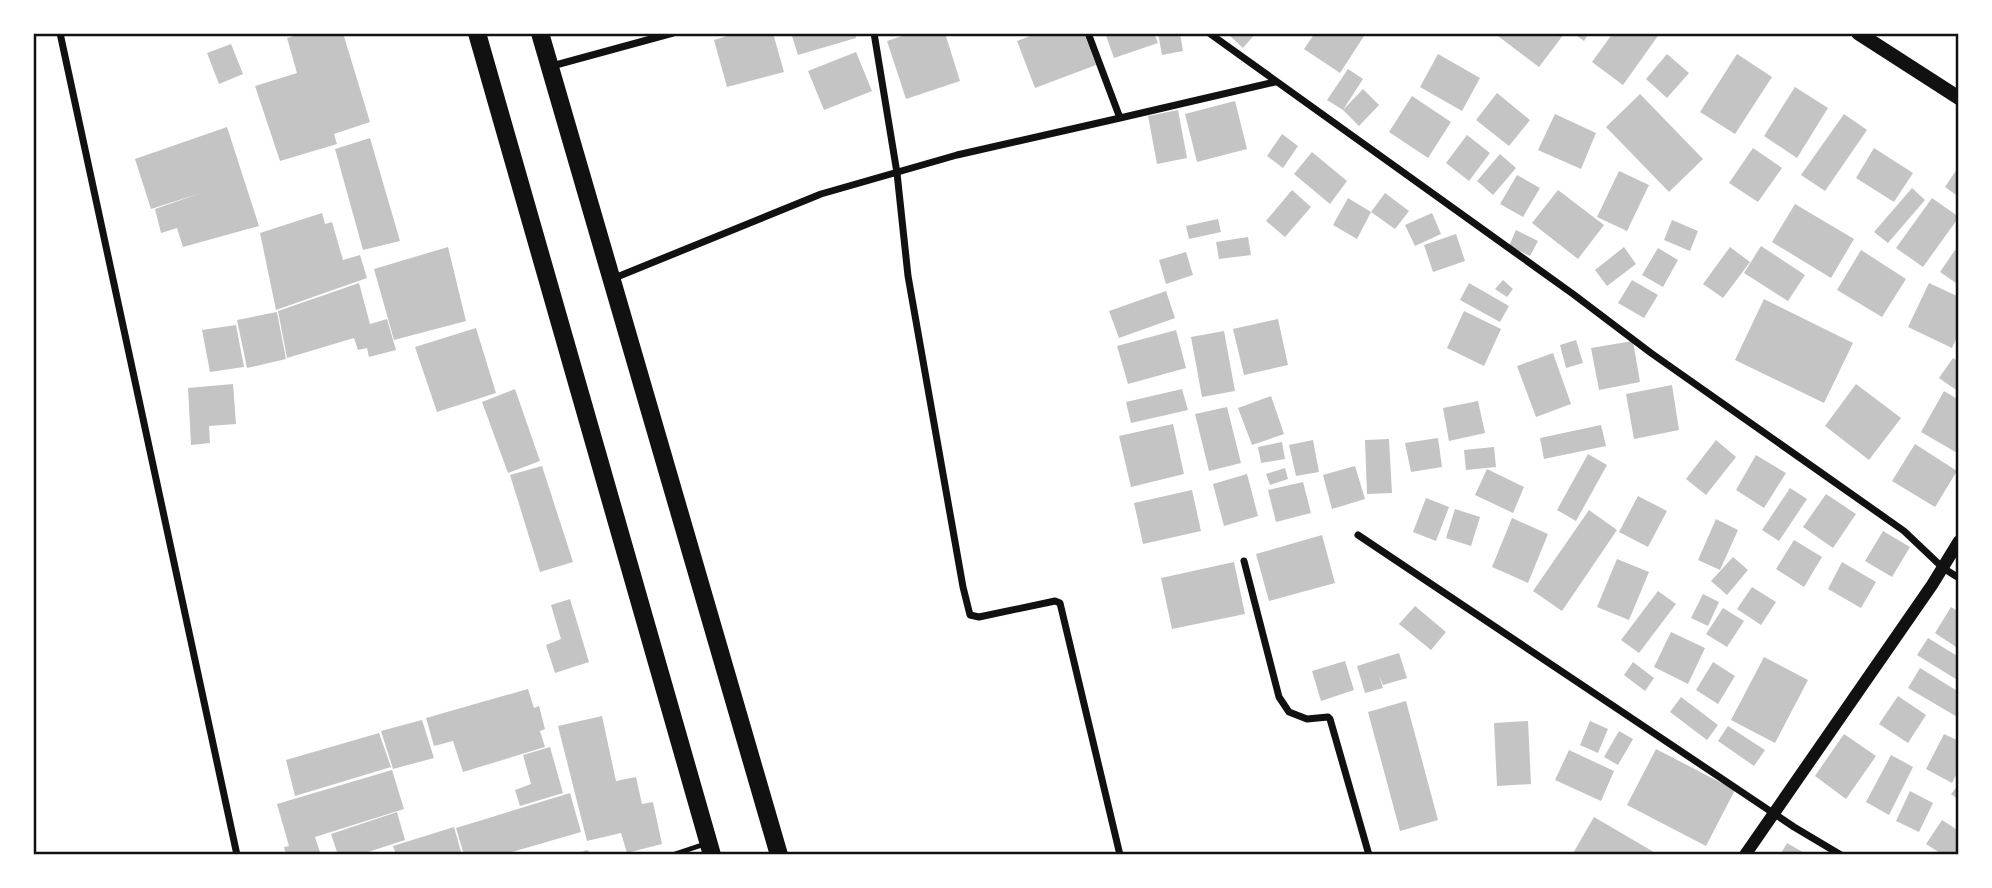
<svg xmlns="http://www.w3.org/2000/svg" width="1992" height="888" viewBox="0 0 1992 888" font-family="'DejaVu Sans',sans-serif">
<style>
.building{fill:#c4c4c4}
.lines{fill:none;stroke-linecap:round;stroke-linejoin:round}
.service{stroke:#111;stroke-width:5}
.minor{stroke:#111;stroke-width:7}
.tertiary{stroke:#111;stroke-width:12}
.secondary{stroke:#111;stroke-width:14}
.primary{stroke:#111;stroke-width:18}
.neatline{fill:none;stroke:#111;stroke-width:2.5}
</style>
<rect width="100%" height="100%" fill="#fff"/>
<path class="building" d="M 304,33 L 343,33 L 370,122 L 334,134 L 337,144 L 280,161 L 255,86 L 297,73 L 287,38 Z
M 737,33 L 773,33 L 784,72 L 727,87 L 714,40 Z
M 791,33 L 855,33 L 856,38 L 798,55 Z
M 911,33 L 945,33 L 960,81 L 906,99 L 887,41 Z
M 1038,33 L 1084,33 L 1096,65 L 1035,88 L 1017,41 Z
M 1105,33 L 1154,33 L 1158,43 L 1114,58 Z
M 1158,33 L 1180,33 L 1183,51 L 1162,55 Z
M 1227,33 L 1256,33 L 1243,48 Z
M 1315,33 L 1366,33 L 1340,73 L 1304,49 Z
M 1494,33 L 1562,33 L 1564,34 L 1539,67 Z
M 1573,33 L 1589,33 L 1584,41 Z
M 1613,33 L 1660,33 L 1623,85 L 1592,62 Z
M 231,44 L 243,74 L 219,84 L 207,53 Z
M 856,52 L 872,91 L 824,110 L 808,71 Z
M 1438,54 L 1480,78 L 1462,111 L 1420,87 Z
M 1667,54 L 1689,73 L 1667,98 L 1646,79 Z
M 1737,54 L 1772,77 L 1735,134 L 1700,112 Z
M 1348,69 L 1363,79 L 1343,110 L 1363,89 L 1379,105 L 1359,126 L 1343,110 L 1327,100 Z
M 1795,87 L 1828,108 L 1797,158 L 1764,136 Z
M 1497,93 L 1530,120 L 1509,146 L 1476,120 Z
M 1640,94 L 1703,159 L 1669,192 L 1606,127 Z
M 1412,96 L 1451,122 L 1428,158 L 1389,132 Z
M 1235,101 L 1247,149 L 1197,162 L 1185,114 Z
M 1178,110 L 1187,158 L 1157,164 L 1148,116 Z
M 1555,114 L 1596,133 L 1581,169 L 1538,150 Z
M 1844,114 L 1867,130 L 1825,191 L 1801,175 Z
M 227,127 L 259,226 L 183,247 L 177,228 L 161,233 L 155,209 L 201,193 L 151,209 L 135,159 Z
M 1282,134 L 1298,146 L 1283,168 L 1267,156 Z
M 1467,135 L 1490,153 L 1469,181 L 1446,163 Z
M 370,138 L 400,241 L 363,250 L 335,149 Z
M 1753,148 L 1782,168 L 1758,202 L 1729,183 Z
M 1874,148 L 1913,173 L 1894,202 L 1856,178 Z
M 1312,152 L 1347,181 L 1330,204 L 1294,174 Z
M 1500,154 L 1516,168 L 1493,195 L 1477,181 Z
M 1959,166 L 1959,197 L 1945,187 Z
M 1619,171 L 1649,185 L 1627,231 L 1597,217 Z
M 1517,175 L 1540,188 L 1523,217 L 1500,204 Z
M 1912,188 L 1925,200 L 1888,243 L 1874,232 Z
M 1292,190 L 1311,207 L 1285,237 L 1266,221 Z
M 1558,190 L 1604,225 L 1578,259 L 1532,223 Z
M 1385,193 L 1409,211 L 1395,229 L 1371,212 L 1357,239 L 1333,225 L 1348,198 L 1371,212 Z
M 1932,198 L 1959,217 L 1923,267 L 1896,248 Z
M 1795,204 L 1854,239 L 1831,278 L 1772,242 Z
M 322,213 L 325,224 L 332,222 L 343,260 L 360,255 L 367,278 L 276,310 L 260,233 Z
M 1432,213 L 1441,234 L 1415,246 L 1405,225 Z
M 1218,219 L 1221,232 L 1189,239 L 1186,226 Z
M 1672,220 L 1698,231 L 1690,251 L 1664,240 Z
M 1516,230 L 1538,241 L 1530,256 L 1509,246 Z
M 1456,234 L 1465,261 L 1433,272 L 1424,245 Z
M 1248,237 L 1251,255 L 1219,259 L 1216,242 Z
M 1761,246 L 1805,275 L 1788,301 L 1744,273 Z
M 448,247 L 466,321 L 394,340 L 374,269 Z
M 1624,247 L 1636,264 L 1607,286 L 1595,270 Z
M 1730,247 L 1750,262 L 1723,298 L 1703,284 Z
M 1658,248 L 1678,260 L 1663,287 L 1642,275 Z
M 1861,250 L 1906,279 L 1882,317 L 1837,290 Z
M 1955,250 L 1959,252 L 1959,285 L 1940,272 Z
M 1186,252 L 1193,275 L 1166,284 L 1159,260 Z
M 1503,280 L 1513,289 L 1507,297 L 1495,289 Z
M 1632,280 L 1658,295 L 1644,318 L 1618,303 Z
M 359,283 L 370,324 L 387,319 L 396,350 L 369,357 L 367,348 L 358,350 L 354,338 L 287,358 L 278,311 Z
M 1469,283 L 1509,306 L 1500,322 L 1460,300 Z
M 1929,283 L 1959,297 L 1959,333 L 1952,348 L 1908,327 Z
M 1166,291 L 1175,318 L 1119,338 L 1109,311 Z
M 1764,299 L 1853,343 L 1824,403 L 1735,360 Z
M 1464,311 L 1501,329 L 1484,366 L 1447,348 Z
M 277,312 L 286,359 L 247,368 L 237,320 Z
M 1278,319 L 1288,365 L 1244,375 L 1233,329 Z
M 236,325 L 244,367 L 210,372 L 202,330 Z
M 476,328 L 496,393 L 437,412 L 415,347 Z
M 1176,330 L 1186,368 L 1128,384 L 1117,346 Z
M 1224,331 L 1235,391 L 1202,397 L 1191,337 Z
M 1576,340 L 1583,363 L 1566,368 L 1560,345 Z
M 1633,341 L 1640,382 L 1599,390 L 1591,348 Z
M 1553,353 L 1571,404 L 1536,417 L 1517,366 Z
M 1953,358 L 1959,362 L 1959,392 L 1939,378 Z
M 233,384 L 236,424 L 209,426 L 210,443 L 191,445 L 188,388 Z
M 1856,384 L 1901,418 L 1869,460 L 1825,426 Z
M 1672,385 L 1679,430 L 1634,439 L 1626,394 Z
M 515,389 L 540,461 L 508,473 L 482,402 Z
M 1182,389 L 1188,410 L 1131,423 L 1126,402 Z
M 1944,391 L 1959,400 L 1959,454 L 1921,432 Z
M 1271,396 L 1284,434 L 1252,445 L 1238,408 Z
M 1478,401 L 1485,433 L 1449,441 L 1443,408 Z
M 1227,407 L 1241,463 L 1209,471 L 1195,414 Z
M 1173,424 L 1184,474 L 1131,487 L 1119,436 Z
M 1601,425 L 1606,446 L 1544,459 L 1540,438 Z
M 1438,438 L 1442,467 L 1411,472 L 1405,443 Z
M 1389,439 L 1392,493 L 1367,494 L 1365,440 Z
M 1313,440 L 1319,472 L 1296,476 L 1289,445 Z
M 1716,440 L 1736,457 L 1706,495 L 1686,479 Z
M 1282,442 L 1285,459 L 1261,463 L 1258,447 Z
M 1915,444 L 1957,471 L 1935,507 L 1892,481 Z
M 1494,447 L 1496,467 L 1466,470 L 1464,450 Z
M 1588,454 L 1607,465 L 1576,521 L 1557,510 Z
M 1756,455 L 1786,473 L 1764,508 L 1736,490 Z
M 542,466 L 573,562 L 540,572 L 510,475 Z
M 1355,466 L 1365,499 L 1332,509 L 1323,475 Z
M 1285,468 L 1288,479 L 1270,485 L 1266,474 Z
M 1487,469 L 1524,487 L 1513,513 L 1475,495 Z
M 1247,474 L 1258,516 L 1224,526 L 1213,484 Z
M 1303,482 L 1311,513 L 1276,522 L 1268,490 Z
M 1790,488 L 1807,499 L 1779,541 L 1762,530 Z
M 1192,490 L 1201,531 L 1143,544 L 1134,503 Z
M 1826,494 L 1856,514 L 1833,548 L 1803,527 Z
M 1638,496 L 1667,511 L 1648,547 L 1619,532 Z
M 1426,498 L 1449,507 L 1436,541 L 1413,532 Z
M 1455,509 L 1480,517 L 1471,546 L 1446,538 Z
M 1589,510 L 1617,530 L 1562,611 L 1533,591 Z
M 1512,518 L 1548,534 L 1528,583 L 1492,567 Z
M 1716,519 L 1738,530 L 1720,570 L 1698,560 Z
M 1883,531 L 1910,547 L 1892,577 L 1865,561 Z
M 1322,535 L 1335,583 L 1269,601 L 1256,554 Z
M 1794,540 L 1822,557 L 1804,587 L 1776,569 Z
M 1733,557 L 1748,570 L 1727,595 L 1711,581 Z
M 1617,559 L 1649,572 L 1629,620 L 1597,607 Z
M 1234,562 L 1245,614 L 1172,629 L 1161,578 Z
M 1842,562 L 1876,582 L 1861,608 L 1828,589 Z
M 1752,587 L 1776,602 L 1761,625 L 1737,609 Z
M 1658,591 L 1676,604 L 1639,653 L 1621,640 Z
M 1703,594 L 1719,602 L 1708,626 L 1691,618 Z
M 570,599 L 589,662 L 555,673 L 546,645 L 561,639 L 551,605 Z
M 1415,606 L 1446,632 L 1431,650 L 1399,624 Z
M 1951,607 L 1959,612 L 1959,649 L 1935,633 Z
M 1723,608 L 1744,621 L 1727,647 L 1706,634 Z
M 1671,632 L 1705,648 L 1688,684 L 1654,667 Z
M 1928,638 L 1959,657 L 1959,681 L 1917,655 Z
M 1399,653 L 1407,678 L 1383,685 L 1379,675 L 1383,688 L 1365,693 L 1357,666 Z
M 1764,657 L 1808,680 L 1775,743 L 1731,720 Z
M 1345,661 L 1354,690 L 1321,701 L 1312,671 Z
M 1633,662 L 1654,678 L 1645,691 L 1624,675 Z
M 1713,662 L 1735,676 L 1718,704 L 1696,690 Z
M 1920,668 L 1959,692 L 1959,718 L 1908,688 Z
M 528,689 L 534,708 L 539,706 L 545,729 L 540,731 L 545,747 L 463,772 L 453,741 L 434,746 L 426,718 Z
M 1898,696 L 1926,715 L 1908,743 L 1879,724 Z
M 1681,697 L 1718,725 L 1707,740 L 1670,712 Z
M 1406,701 L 1438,820 L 1400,831 L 1368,712 Z
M 602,716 L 616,781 L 636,777 L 642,804 L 653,802 L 662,844 L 627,853 L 621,833 L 587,841 L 558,726 Z
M 422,720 L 434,758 L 393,769 L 381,731 Z
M 1528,721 L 1531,784 L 1497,786 L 1494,723 Z
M 1590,721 L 1608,729 L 1598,753 L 1580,745 Z
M 1728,726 L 1765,750 L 1754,766 L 1718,741 Z
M 1619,731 L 1633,739 L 1618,765 L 1604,757 Z
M 379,733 L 391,767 L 295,796 L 286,760 Z
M 1844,734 L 1876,756 L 1846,799 L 1815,776 Z
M 1944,734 L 1959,741 L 1959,769 L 1952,783 L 1926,769 Z
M 550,747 L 563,793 L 520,806 L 515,790 L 531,784 L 523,755 Z
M 1656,749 L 1735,790 L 1706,846 L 1627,805 Z
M 1569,750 L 1614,771 L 1601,801 L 1555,780 Z
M 1891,755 L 1913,767 L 1889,815 L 1866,802 Z
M 392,770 L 404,809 L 315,837 L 321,855 L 286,855 L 284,847 L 289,846 L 277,804 Z
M 1959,784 L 1959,800 L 1951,794 Z
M 1910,791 L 1933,803 L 1919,832 L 1896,821 Z
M 570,793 L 581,832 L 512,852 L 513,855 L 464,855 L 456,828 Z
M 397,812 L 405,840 L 359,855 L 338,855 L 331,834 Z
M 1594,817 L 1659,855 L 1572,855 Z
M 1942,820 L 1959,831 L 1959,855 L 1943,855 L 1926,844 Z
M 454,827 L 462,855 L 396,855 L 393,846 Z
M 1787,843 L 1808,855 L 1780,855 Z
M 588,850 L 590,855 L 573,855 L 573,854 Z"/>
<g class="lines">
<path class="service" d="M 672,855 L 705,844"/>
<path class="minor" d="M 60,33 L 237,855
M 874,33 L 897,173 L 908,276 L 963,587 L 970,615 L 979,617 L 1055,601 L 1060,603 L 1120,855
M 1088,33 L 1120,118 L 1275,82
M 1209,33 L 1573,294 L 1651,353 L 1904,531 L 1943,568 L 1959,578
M 552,66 L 673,33
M 612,279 L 821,194 L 957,155 L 1120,118
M 1358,535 L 1794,827 L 1841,855
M 1244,561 L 1279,697 L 1289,712 L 1307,719 L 1328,717 L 1330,719 L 1369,855"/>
<path class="tertiary" d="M 1745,855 L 1932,585 L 1959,541"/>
<path class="secondary" d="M 1858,33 L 1959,98"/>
<path class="primary" d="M 477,33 L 712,855
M 540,33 L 779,855"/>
</g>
<rect width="1992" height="888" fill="none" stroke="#ffffff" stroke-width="70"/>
<rect x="35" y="35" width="1922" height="818" class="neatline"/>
</svg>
